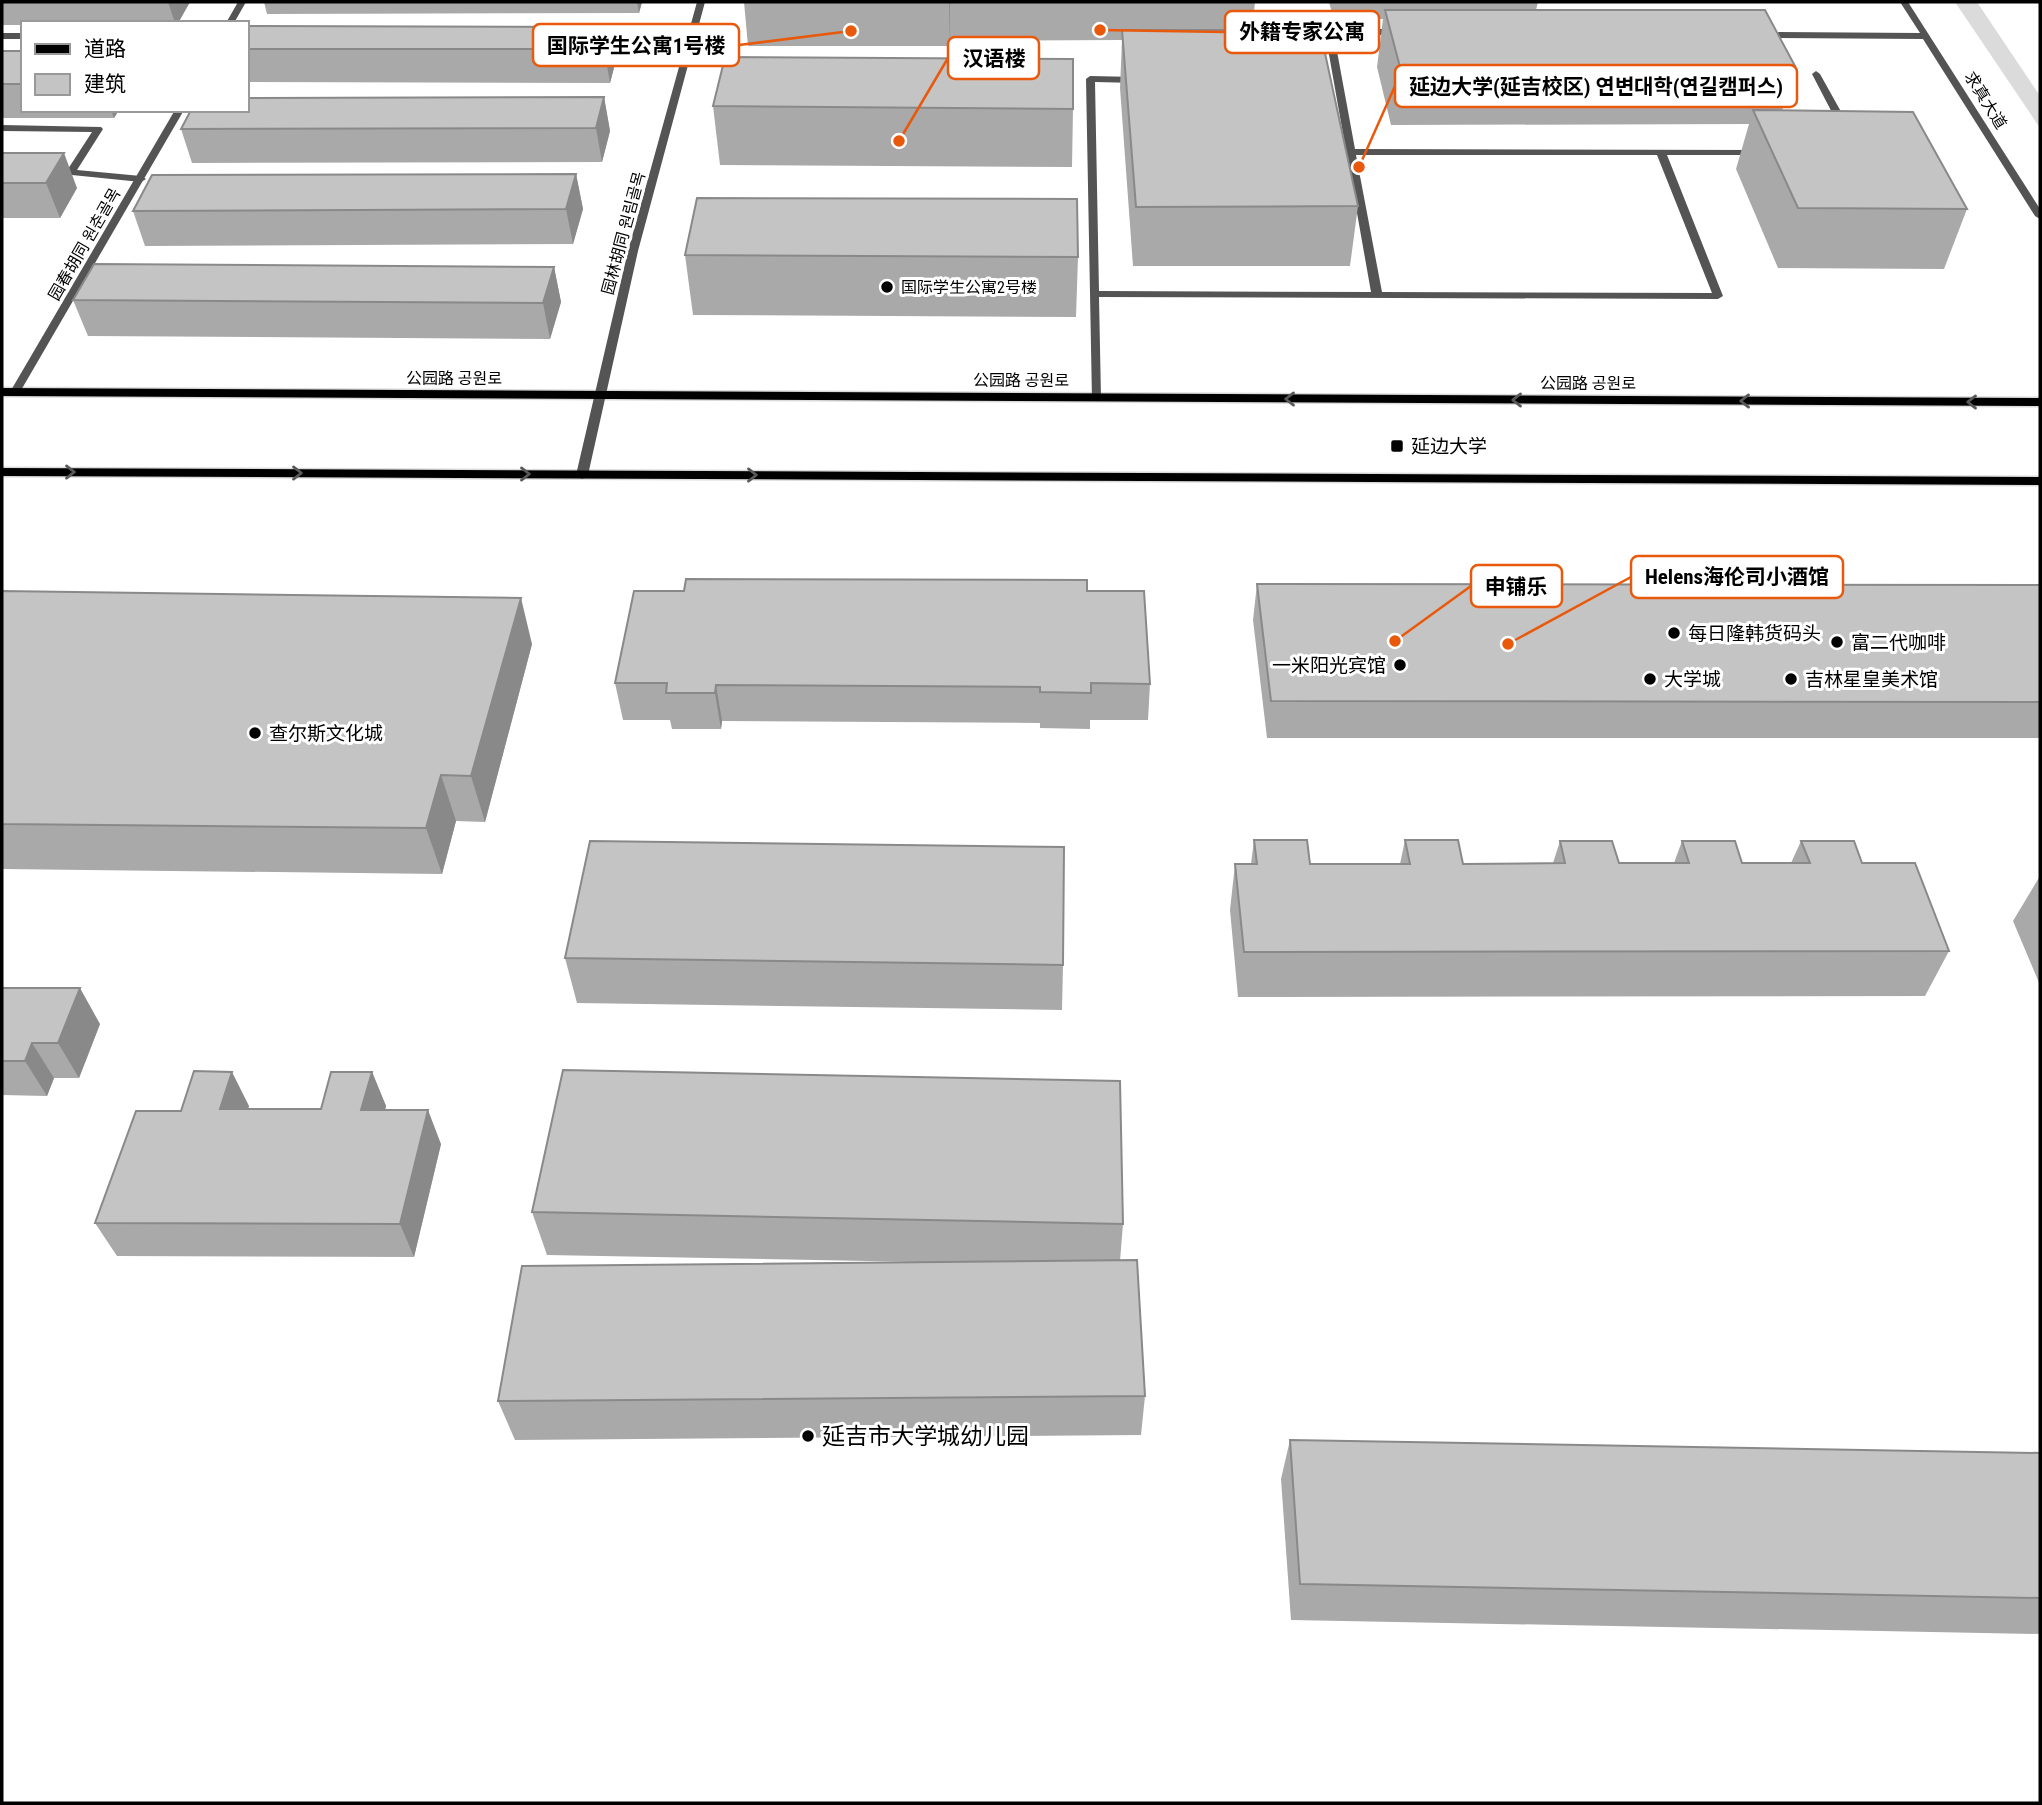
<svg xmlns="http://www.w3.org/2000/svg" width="2042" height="1805" viewBox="0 0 2042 1805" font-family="'Roboto Condensed','Noto Sans SC','Noto Sans KR',sans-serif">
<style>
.green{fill:#dbdbdb}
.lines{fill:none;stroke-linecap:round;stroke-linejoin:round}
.primary-casing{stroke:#dbdbdb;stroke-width:3}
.lane{fill:#545454;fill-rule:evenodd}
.street{fill:#545454;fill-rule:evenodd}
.primary{fill:#000;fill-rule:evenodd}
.wall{fill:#a9a9a9}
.shaded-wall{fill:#898989}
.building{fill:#c4c4c4;stroke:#898989;stroke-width:2}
.oneway{stroke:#595959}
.poi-dot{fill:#000;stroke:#fff;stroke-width:2.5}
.labels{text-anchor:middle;stroke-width:6;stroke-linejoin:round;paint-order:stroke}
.far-street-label{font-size:16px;fill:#000;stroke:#fff}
.far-poi-label{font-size:16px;fill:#000;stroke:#fff;text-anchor:start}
.poi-label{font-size:19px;fill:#000;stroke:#fff;text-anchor:start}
.near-poi-label{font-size:23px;fill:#000;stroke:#fff;text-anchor:start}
.leader{fill:none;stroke:#e8590c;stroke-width:2.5}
.callout-dot{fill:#e8590c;stroke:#fff;stroke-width:2.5}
.callout{fill:#fff;stroke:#e8590c;stroke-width:2.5}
.callout-label{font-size:21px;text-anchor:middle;font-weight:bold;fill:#000}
</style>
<rect width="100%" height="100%" fill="#fff"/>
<path class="green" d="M 1955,2 L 1977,2 L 2040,96 L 2040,128 Z"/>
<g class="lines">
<defs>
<path id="primary" d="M 2,388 L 2040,398 L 2040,406 L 2,396 Z
M 2,468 L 2040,477 L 2040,485 L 2,476 Z"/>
</defs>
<use href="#primary" class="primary-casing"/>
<path class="lane" d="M 1900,2 L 1908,2 L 2040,209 L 2040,219 L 2035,216 L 1923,39 L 1759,38 L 1755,35 L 1759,32 L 1920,33 Z
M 1329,29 L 1400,29 L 1404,32 L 1400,35 L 1334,35 L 1355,149 L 1762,150 L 1762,154 L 1759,155 L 1667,155 L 1723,296 L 1718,299 L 1099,297 L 1101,398 L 1100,400 L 1092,400 L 1086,79 L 1090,76 L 1137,77 L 1141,80 L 1137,83 L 1095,82 L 1099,291 L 1371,292 L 1325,32 ZM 1356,155 L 1657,155 L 1712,293 L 1382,292 Z
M 2,33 L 23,33 L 23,39 L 2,39 Z
M 1816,71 L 1820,74 L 1849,126 L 1847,128 L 1839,126 L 1812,74 Z
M 2,125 L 101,127 L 103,129 L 77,170 L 141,176 L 146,179 L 141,182 L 62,174 L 62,170 L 68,169 L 92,132 L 2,131 Z"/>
<path class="street" d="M 238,2 L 246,2 L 234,23 L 226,23 Z
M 697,2 L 705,2 L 638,251 L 588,475 L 582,479 L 576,475 L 628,251 Z
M 175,110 L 184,110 L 20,392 L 15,395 L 11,394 L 10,392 Z"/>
<use href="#primary" class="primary"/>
</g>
<path class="wall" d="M 2,2 L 190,2 L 178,23 L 23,23 L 23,25 L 2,25 Z
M 264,2 L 642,2 L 639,13 L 267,14 Z
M 744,2 L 1255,2 L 1252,30 L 1358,206 L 1350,266 L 1133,266 L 1120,88 L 1122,40 L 951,41 L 950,46 L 748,46 Z
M 1329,2 L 1538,2 L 1536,10 L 1795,66 L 1782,111 L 1967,209 L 1944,269 L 1778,268 L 1736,169 L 1749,124 L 1391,125 L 1377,67 L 1383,19 L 1334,20 Z
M 611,27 L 616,60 L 610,83 L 247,82 L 247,31 Z
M 2,51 L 23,51 L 23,110 L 119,110 L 114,118 L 2,118 Z
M 604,97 L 610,131 L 602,162 L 192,163 L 181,129 Z
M 713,106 L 1073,109 L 1072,167 L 720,165 Z
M 2,153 L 77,188 L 60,218 L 2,218 Z
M 576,174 L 583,209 L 573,244 L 145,246 L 133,211 Z
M 685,255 L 1078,257 L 1076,317 L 693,315 Z
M 554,267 L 561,302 L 550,339 L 88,336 L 73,300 Z
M 1257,584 L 2040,585 L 2040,738 L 1267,738 L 1253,620 Z
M 2,591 L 532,644 L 485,822 L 456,821 L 442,874 L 2,869 Z
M 1087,591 L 1150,684 L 1148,720 L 1090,720 L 1090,729 L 1040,728 L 1040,723 L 722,721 L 721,729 L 672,729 L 670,720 L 623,720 L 615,683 Z
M 1254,840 L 1310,864 L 1400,864 L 1405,840 L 1463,864 L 1553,863 L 1560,841 L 1619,863 L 1674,863 L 1682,841 L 1742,863 L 1791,863 L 1801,841 L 1862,863 L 1949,951 L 1925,996 L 1238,997 L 1230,910 L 1235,864 L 1251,864 Z
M 2040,876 L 2040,985 L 2013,921 Z
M 565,958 L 1063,965 L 1062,1010 L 577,1003 Z
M 2,988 L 100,1024 L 79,1078 L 54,1078 L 47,1096 L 2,1095 Z
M 372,1072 L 386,1106 L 385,1110 L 441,1144 L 414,1257 L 117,1256 L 95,1223 L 181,1111 L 249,1106 L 248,1109 L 321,1109 Z
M 532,1212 L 1123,1224 L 1120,1261 L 1145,1396 L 1141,1435 L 515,1440 L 498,1401 L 922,1262 L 547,1255 Z
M 1290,1440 L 2040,1453 L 2040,1634 L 1291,1620 L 1281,1479 Z"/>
<path class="shaded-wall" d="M 168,2 L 190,2 L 178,23 L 175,23 Z
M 637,2 L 642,2 L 639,13 Z
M 949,2 L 950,2 L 950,46 Z
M 611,27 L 616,60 L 610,83 L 604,49 Z
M 604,97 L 610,131 L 602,162 L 596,128 Z
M 111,110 L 119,110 L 114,118 Z
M 64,153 L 77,188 L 60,218 L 46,183 Z
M 576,174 L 583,209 L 573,244 L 566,209 Z
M 554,267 L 561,302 L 550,339 L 543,303 Z
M 521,598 L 532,644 L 485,822 L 471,776 Z
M 716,685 L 722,721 L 721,729 L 715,693 Z
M 441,775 L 456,821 L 442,874 L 426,828 Z
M 80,988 L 100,1024 L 79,1078 L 58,1043 Z
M 32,1043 L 54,1078 L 47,1096 L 25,1061 Z
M 232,1072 L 249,1106 L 238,1143 L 220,1109 Z
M 372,1072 L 386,1106 L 376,1144 L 361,1110 Z
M 428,1110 L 441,1144 L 414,1257 L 400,1224 Z"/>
<path class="building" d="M 1385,10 L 1765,10 L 1795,66 L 1400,67 Z
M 250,26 L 611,27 L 604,49 L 247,49 L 247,31 Z
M 1122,30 L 1320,30 L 1358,206 L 1136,207 Z
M 2,51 L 23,51 L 23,84 L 2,84 Z
M 725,57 L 1073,59 L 1073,109 L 713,106 Z
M 604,97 L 596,128 L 181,129 L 191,110 L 247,110 L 247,98 Z
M 1753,110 L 1913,112 L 1967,209 L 1798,208 Z
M 2,153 L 64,153 L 46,183 L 2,183 Z
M 576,174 L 566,209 L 133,211 L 152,175 Z
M 697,198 L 1077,199 L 1078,257 L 685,255 Z
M 94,264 L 554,267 L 543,303 L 73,300 Z
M 686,579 L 1087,580 L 1087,591 L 1144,591 L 1150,684 L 1091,683 L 1091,693 L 1040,692 L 1040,687 L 716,685 L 715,693 L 666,693 L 667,683 L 615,683 L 634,591 L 684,591 Z
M 1257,584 L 2040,585 L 2040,702 L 1271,701 Z
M 2,591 L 521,598 L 471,776 L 441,775 L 426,828 L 2,824 Z
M 1254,840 L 1307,840 L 1310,864 L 1410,864 L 1405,840 L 1458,840 L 1463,864 L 1565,863 L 1560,841 L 1612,841 L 1619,863 L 1689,863 L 1682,841 L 1735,841 L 1742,863 L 1810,863 L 1801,841 L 1854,841 L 1862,863 L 1915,863 L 1949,951 L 1244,952 L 1235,864 L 1257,864 Z
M 590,841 L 1064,847 L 1063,965 L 565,958 Z
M 2,988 L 80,988 L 58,1043 L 32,1043 L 25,1061 L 2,1061 Z
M 563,1070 L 1120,1081 L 1123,1224 L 532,1212 Z
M 194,1071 L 232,1072 L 220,1109 L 321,1109 L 331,1072 L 372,1072 L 361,1110 L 428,1110 L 400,1224 L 95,1223 L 136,1111 L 181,1111 Z
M 1137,1260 L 1145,1396 L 498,1401 L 522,1266 Z
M 1290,1440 L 2040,1453 L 2040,1598 L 1300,1584 Z"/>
<defs><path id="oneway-chevron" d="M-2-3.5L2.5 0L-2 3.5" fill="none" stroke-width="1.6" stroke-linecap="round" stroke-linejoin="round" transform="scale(1.75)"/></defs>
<g class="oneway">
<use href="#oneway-chevron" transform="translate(1290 399) rotate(-180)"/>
<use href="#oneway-chevron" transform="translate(1517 400) rotate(-180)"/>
<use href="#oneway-chevron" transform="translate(1745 401) rotate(-180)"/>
<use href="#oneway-chevron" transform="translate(1972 402) rotate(-180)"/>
<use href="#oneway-chevron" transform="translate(70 472)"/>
<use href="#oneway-chevron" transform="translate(297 473)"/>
<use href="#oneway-chevron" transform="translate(525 474)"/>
<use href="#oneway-chevron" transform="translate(752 475)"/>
</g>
<g class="poi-dot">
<circle cx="887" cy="287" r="7"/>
<rect x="1390" y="439" width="14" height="14" rx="3.5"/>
<circle cx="1674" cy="633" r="7"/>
<circle cx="1837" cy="642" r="7"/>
<circle cx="1400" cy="665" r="7"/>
<circle cx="1650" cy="679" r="7"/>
<circle cx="1791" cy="679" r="7"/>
<circle cx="255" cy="733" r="7"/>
<circle cx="808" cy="1436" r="7"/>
</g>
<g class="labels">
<g class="far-street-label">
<text transform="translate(1986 100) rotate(58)" y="6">求真大道</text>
<text transform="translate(623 233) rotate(-75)" y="6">园林胡同 원림골목</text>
<text transform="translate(84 244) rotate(-60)" y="6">园春胡同 원춘골목</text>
<text x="454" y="384">公园路 공원로</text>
<text x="1021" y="386">公园路 공원로</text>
<text x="1588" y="389">公园路 공원로</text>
</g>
<g class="far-poi-label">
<text x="901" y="293">国际学生公寓2号楼</text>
</g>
<g class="poi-label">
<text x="1411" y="453">延边大学</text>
<text x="1688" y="640">每日隆韩货码头</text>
<text x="1851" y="649">富二代咖啡</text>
<text x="1386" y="672" text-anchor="end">一米阳光宾馆</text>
<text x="1664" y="686">大学城</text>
<text x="1805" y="686">吉林星皇美术馆</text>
<text x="269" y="740">查尔斯文化城</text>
</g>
<g class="near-poi-label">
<text x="822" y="1444">延吉市大学城幼儿园</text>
</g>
</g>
<path class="leader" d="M1100 30L1225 32M851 31L739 45M899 141L948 58M1359 167L1395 86M1508 644L1631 577M1395 641L1471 586"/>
<g class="callout-dot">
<circle cx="1100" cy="30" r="7"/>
<circle cx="851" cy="31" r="7"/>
<circle cx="899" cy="141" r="7"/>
<circle cx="1359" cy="167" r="7"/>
<circle cx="1508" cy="644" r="7"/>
<circle cx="1395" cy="641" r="7"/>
</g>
<g class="callout">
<rect x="1225" y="11" width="154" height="42" rx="7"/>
<rect x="533" y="24" width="206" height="42" rx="7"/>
<rect x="948" y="37" width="91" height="42" rx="7"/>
<rect x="1395" y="65" width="402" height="42" rx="7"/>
<rect x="1631" y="556" width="212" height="42" rx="7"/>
<rect x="1471" y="565" width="91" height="42" rx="7"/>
</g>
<g class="callout-label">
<text x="1302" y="39">外籍专家公寓</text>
<text x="636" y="53">国际学生公寓1号楼</text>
<text x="994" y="66">汉语楼</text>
<text x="1596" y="94">延边大学(延吉校区) 연변대학(연길캠퍼스)</text>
<text x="1737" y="584">Helens海伦司小酒馆</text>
<text x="1516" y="594">申铺乐</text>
</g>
<rect width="2042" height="1805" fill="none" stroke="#000000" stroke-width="7"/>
<rect x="21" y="21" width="228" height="91" fill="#ffffff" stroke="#999999" stroke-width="2"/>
<rect x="35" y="44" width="35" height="10" fill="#000000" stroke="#999999" stroke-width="2"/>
<text x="84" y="56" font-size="21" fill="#000000">道路</text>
<rect x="35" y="74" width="35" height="21" fill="#c4c4c4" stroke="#999999" stroke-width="2"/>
<text x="84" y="91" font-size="21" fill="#000000">建筑</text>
</svg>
